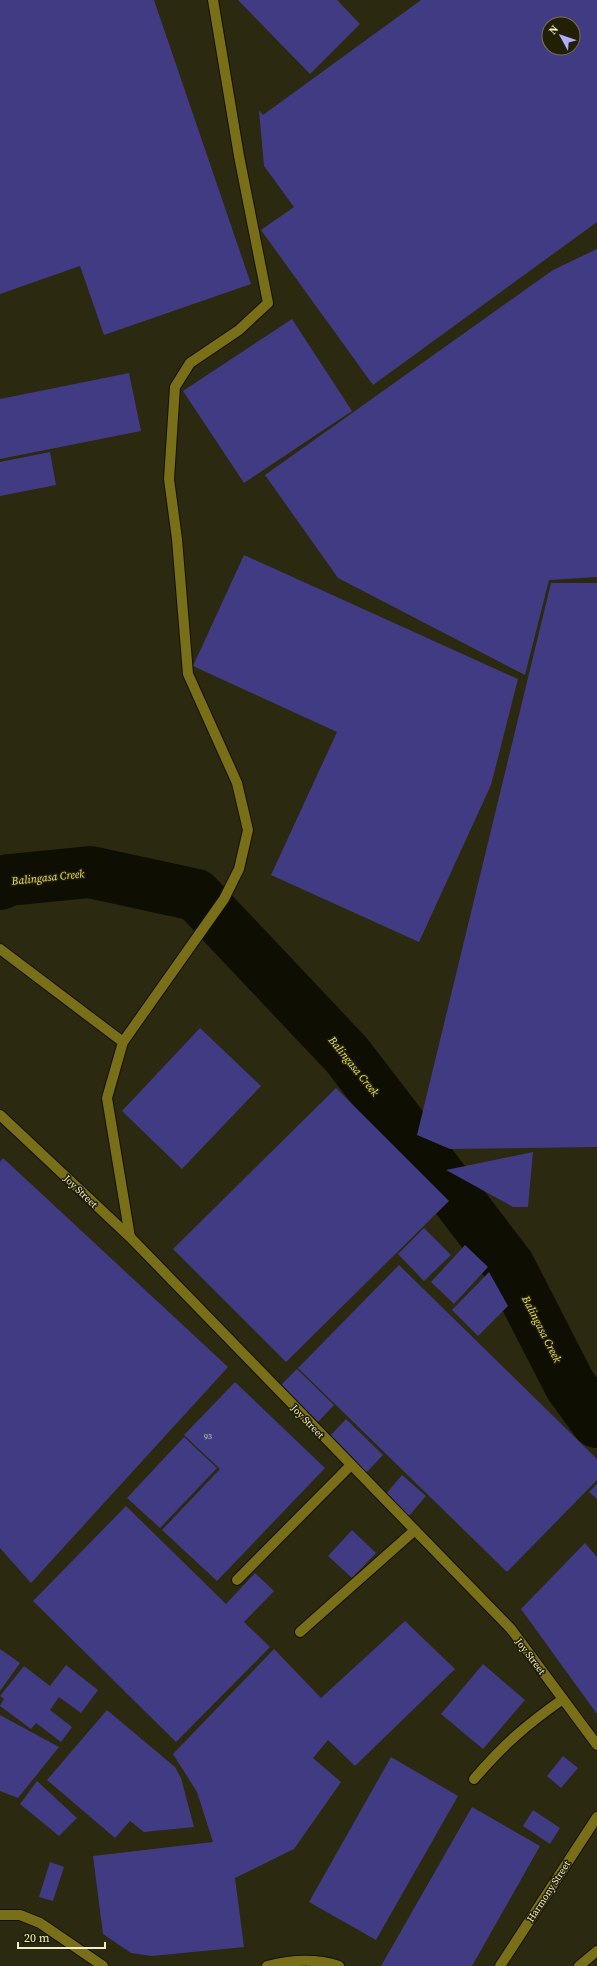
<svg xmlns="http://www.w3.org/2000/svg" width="597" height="1966" viewBox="0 0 597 1966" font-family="'Source Serif 4',serif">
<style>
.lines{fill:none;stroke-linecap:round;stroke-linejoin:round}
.river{stroke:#0f0e03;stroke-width:52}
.building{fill:#413b83;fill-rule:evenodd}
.lane-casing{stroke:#141100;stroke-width:12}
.street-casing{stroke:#141100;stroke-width:12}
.secondary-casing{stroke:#141100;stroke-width:12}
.lane{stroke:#786f18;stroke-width:10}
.street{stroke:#786f18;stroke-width:10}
.secondary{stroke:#786f18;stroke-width:10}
.labels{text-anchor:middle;stroke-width:3;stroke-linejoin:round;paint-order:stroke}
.number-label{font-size:8px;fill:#c6c2b6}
.street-label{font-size:10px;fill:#f2efc7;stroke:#221f05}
.water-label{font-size:11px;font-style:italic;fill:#efe262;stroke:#221f05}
</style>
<rect width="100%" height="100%" fill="#2b290f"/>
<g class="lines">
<path class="river" d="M 0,884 L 9,880 L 90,872 L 196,895 L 347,1055 L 509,1266 L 570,1385 L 597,1422"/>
</g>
<path class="building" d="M 0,0 L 154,0 L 251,284 L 104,335 L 80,266 L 0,294 Z
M 238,0 L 337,0 L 360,24 L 310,74 Z
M 421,0 L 597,0 L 597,222 L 373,385 L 261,230 L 294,207 L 264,166 L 259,110 L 263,115 ZM 549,24 L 573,24 L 573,48 L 549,48 Z
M 597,249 L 597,577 L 549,580 L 525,675 L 338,578 L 265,475 L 553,270 Z
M 292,319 L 352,411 L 244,483 L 183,391 Z
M 129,373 L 141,431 L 0,459 L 0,399 Z
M 50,452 L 56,485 L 0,496 L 0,462 Z
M 244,555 L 518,679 L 491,785 L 419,942 L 271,875 L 337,732 L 193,666 Z
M 551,583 L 597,583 L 597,1147 L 450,1149 L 417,1135 Z
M 200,1028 L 261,1086 L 182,1169 L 122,1111 Z
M 336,1088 L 449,1201 L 286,1362 L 173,1249 Z
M 533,1152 L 528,1207 L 513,1207 L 446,1170 Z
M 3,1158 L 228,1367 L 31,1583 L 0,1548 L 0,1162 Z
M 424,1228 L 451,1255 L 424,1281 L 398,1254 Z
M 465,1245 L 488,1267 L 454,1304 L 431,1282 Z
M 399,1265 L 597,1459 L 597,1480 L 507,1572 L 298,1368 Z
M 489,1272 L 508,1306 L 478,1336 L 452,1310 Z
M 297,1369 L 334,1405 L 316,1424 L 278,1388 Z
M 235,1382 L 325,1468 L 217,1581 L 162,1530 L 220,1469 L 184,1435 Z
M 346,1419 L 383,1455 L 365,1474 L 328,1438 Z
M 184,1437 L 217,1468 L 160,1528 L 127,1498 Z
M 402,1475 L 426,1496 L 409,1516 L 385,1495 Z
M 597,1484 L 597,1499 L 589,1492 Z
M 126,1506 L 226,1604 L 255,1573 L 274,1591 L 244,1622 L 270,1647 L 176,1742 L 33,1601 Z
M 352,1530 L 376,1553 L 352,1578 L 328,1556 Z
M 585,1543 L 597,1557 L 597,1714 L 521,1609 Z
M 405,1621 L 455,1669 L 355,1766 L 328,1740 L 313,1758 L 341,1782 L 294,1849 L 235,1878 L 244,1947 L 152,1956 L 131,1953 L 103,1934 L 93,1856 L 213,1842 L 197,1792 L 173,1754 L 274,1649 L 321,1698 Z
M 0,1649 L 20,1663 L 0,1691 Z
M 483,1664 L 525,1700 L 483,1749 L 441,1714 Z
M 66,1665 L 98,1690 L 81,1713 L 59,1697 L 50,1710 L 72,1727 L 61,1742 L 36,1723 L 31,1729 L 0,1706 L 4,1699 L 0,1696 L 24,1666 L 50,1686 Z
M 107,1710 L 175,1767 L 181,1778 L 194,1827 L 144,1832 L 130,1821 L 115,1838 L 47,1780 Z
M 0,1715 L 59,1747 L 18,1798 L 0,1791 Z
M 563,1756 L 578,1768 L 561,1788 L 547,1776 Z
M 391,1757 L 458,1796 L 376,1940 L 309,1902 Z
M 37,1781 L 77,1818 L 59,1836 L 20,1804 Z
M 472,1807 L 540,1846 L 472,1966 L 381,1966 Z
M 533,1810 L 560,1828 L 550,1844 L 523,1826 Z
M 50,1862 L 64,1867 L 53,1901 L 39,1897 Z"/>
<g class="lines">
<defs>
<path id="lane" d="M 0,949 L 123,1042
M 130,1237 L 107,1098 L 123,1042 L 224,899 L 239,869 L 248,830 L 237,783 L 188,674 L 177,539 L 169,479 L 175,387 L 190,363 L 239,330 L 268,303 L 239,156 L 213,0
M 237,1580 L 351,1465
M 300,1632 L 415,1530
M 474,1779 C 503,1745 526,1725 563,1699
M 579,1966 L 597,1951"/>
<path id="street" d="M 0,1115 L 130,1237 L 511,1629 L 597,1745
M 0,1915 L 20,1915 L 40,1923 L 103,1966
M 267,1966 C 291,1960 315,1958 339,1966"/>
<path id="secondary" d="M 500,1966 L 597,1817"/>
</defs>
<use href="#lane" class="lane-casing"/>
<use href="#street" class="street-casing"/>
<use href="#secondary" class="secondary-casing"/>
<use href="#lane" class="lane"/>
<use href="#street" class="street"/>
<use href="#secondary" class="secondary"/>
</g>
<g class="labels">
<g class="number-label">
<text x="208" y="1439">93</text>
</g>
<g class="street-label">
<text transform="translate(81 1191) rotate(44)" y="4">Joy Street</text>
<text transform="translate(308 1421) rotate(46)" y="4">Joy Street</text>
<text transform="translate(531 1656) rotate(53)" y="4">Joy Street</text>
<text transform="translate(548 1891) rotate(-57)" y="4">Harmony Street</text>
</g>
<g class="water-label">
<text transform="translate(48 877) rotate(-6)" y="4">Balingasa Creek</text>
<text transform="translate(354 1066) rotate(51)" y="4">Balingasa Creek</text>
<text transform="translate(542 1329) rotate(63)" y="4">Balingasa Creek</text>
</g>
</g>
<g transform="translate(561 36) rotate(310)"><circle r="19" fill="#221f05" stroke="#757253"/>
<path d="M0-3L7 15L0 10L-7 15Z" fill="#aeaefa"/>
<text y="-6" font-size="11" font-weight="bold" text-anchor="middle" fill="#f2efc7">N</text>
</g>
<path d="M18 1942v6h87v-6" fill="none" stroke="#f2efc7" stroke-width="2"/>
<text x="24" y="1942" font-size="12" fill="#f2efc7" stroke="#221f05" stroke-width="3" paint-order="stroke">20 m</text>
</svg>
